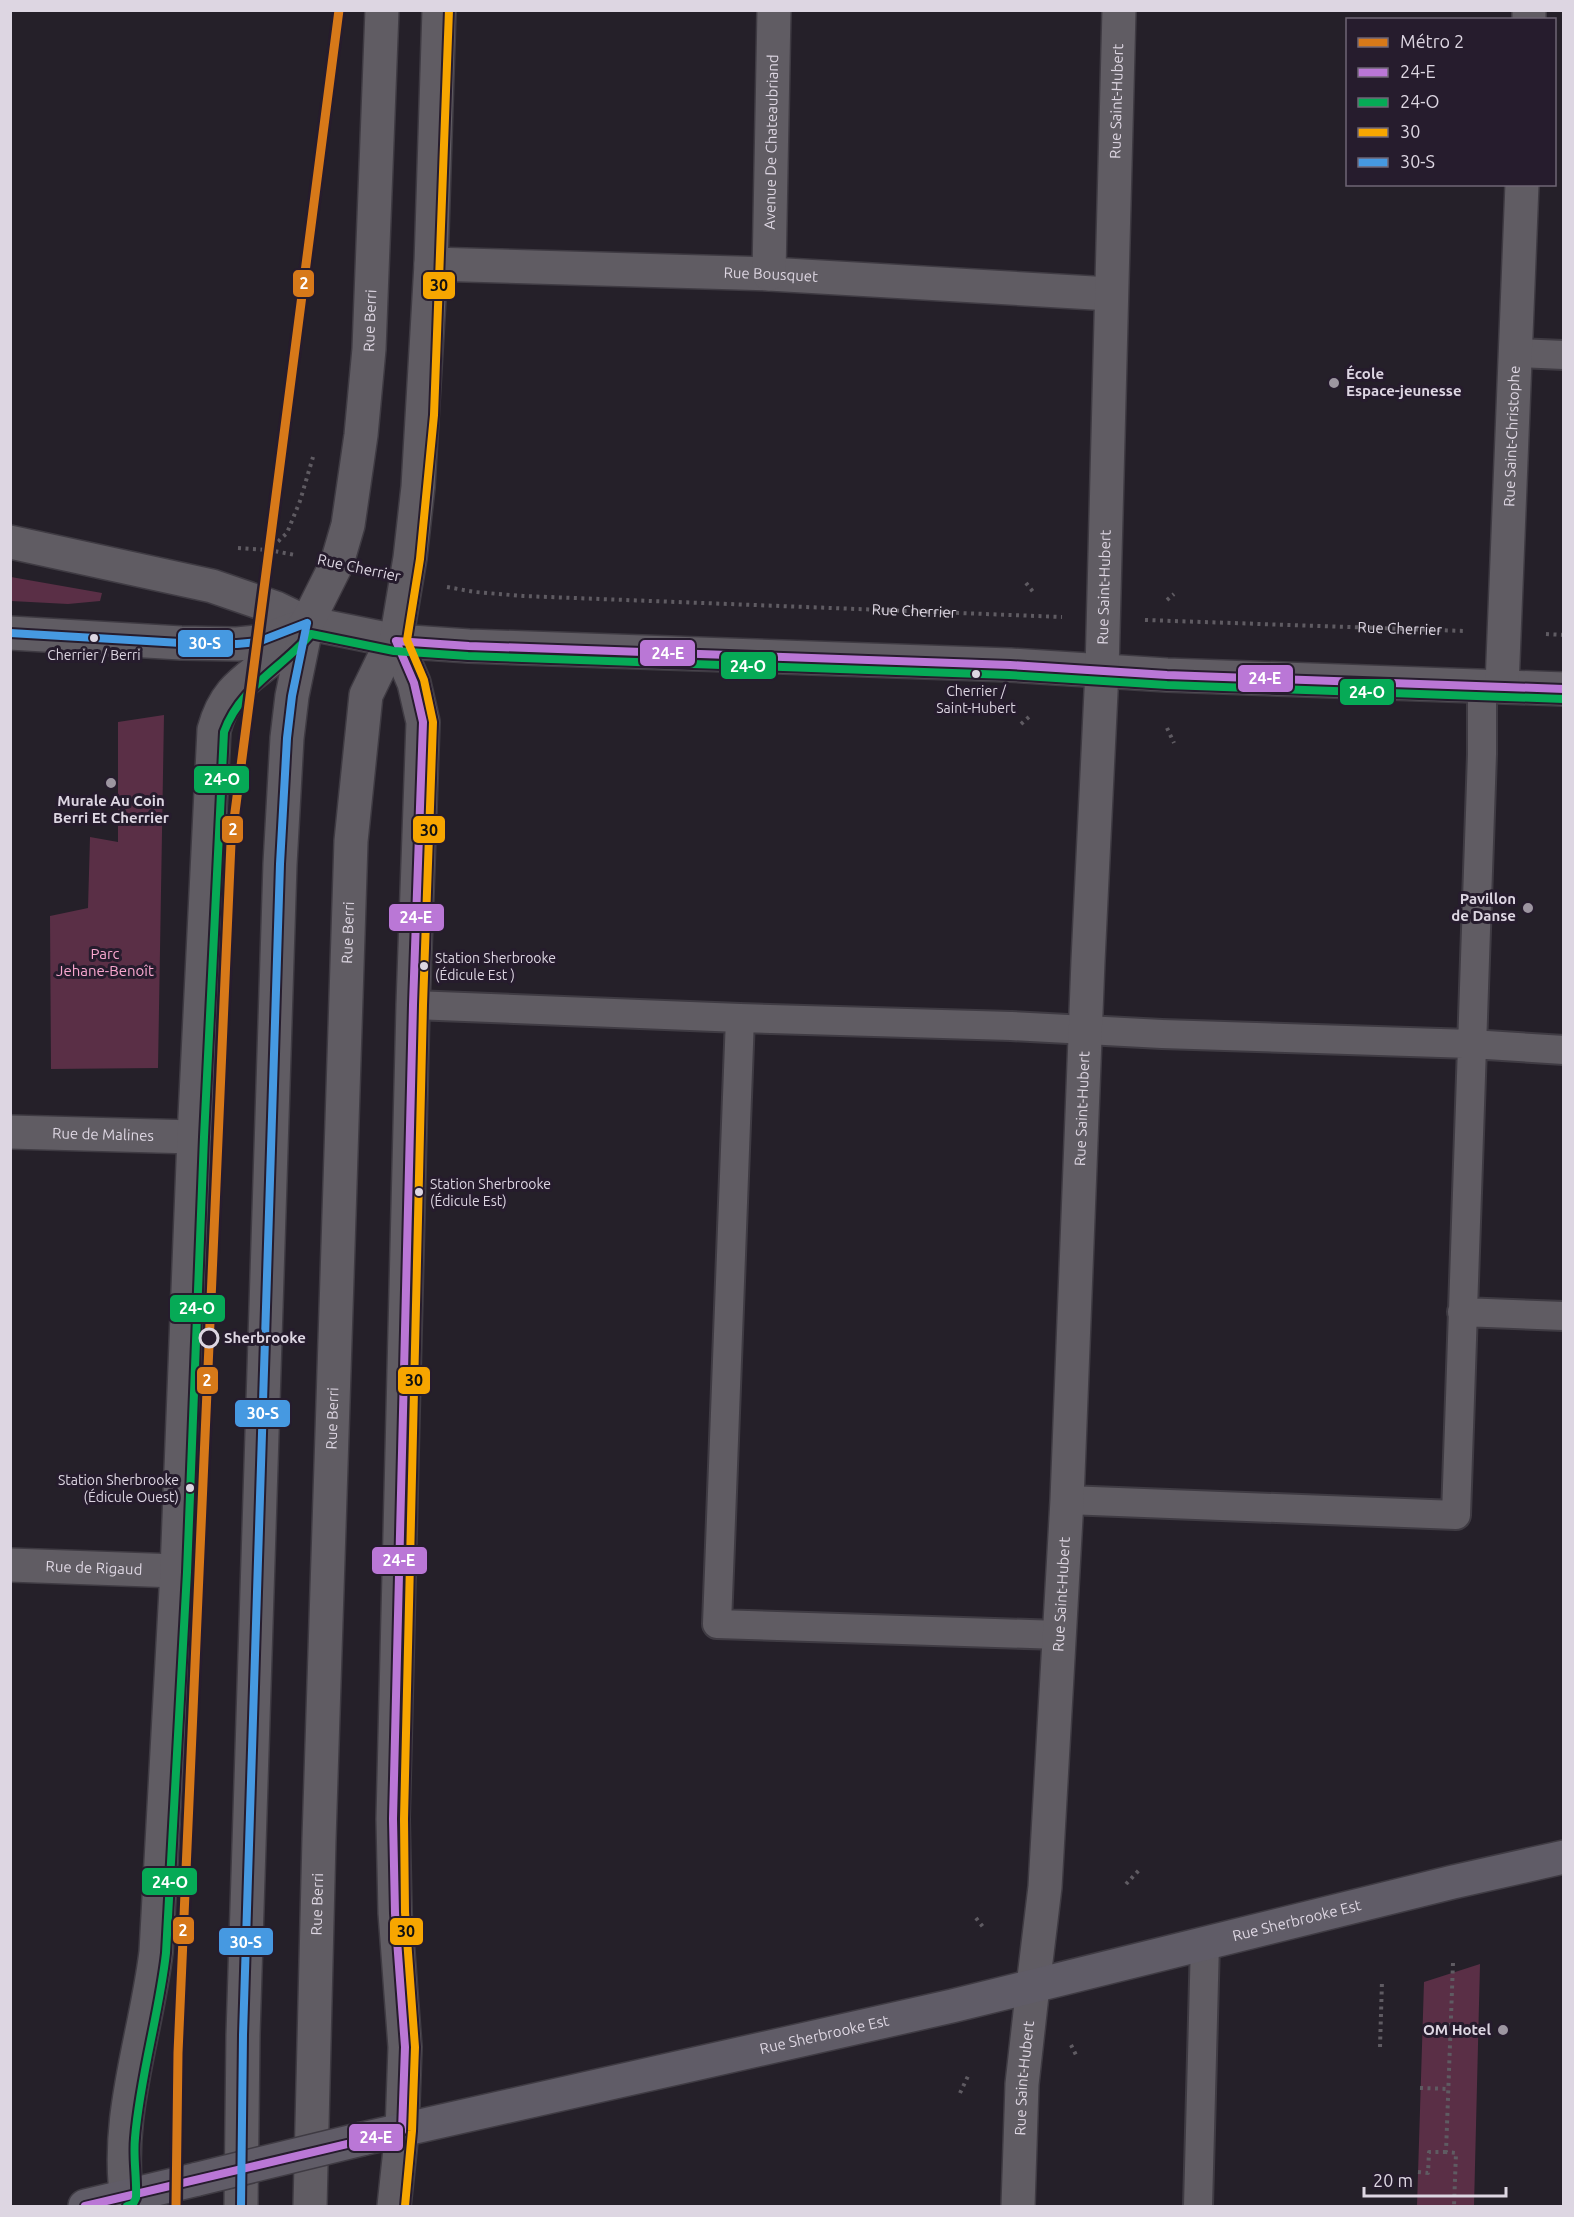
<svg xmlns="http://www.w3.org/2000/svg" width="1574" height="2217" viewBox="0 0 1574 2217" font-family="Ubuntu,sans-serif">
<style>
.green{fill:#5a2f46}
.lines{fill:none;stroke-linecap:round;stroke-linejoin:round}
.service-casing{stroke:#3f3b43;stroke-width:32}
.minor-casing{stroke:#3f3b43;stroke-width:36}
.tertiary-casing{stroke:#3f3b43;stroke-width:36}
.primary-casing{stroke:#3f3b43;stroke-width:36}
.path{stroke:#5f5b62;stroke-width:4;stroke-dasharray:3 4.5;stroke-linecap:butt}
.service{stroke:#605c63;stroke-width:28}
.minor{stroke:#605c63;stroke-width:33}
.tertiary{stroke:#605c63;stroke-width:33}
.primary{stroke:#605c67;stroke-width:33}
.primary-bridge-casing{stroke:#3f3b43;stroke-width:36;stroke-linecap:butt}
.primary-bridge{stroke:#605c67;stroke-width:33}
.bus-1-casing{stroke:#261c2d;stroke-width:12}
.bus-2-casing{stroke:#261c2d;stroke-width:12}
.bus-3-casing{stroke:#261c2d;stroke-width:12}
.bus-4-casing{stroke:#261c2d;stroke-width:12}
.bus-1{stroke:#ba77d6;stroke-width:8}
.bus-2{stroke:#06aa56;stroke-width:8}
.bus-3{stroke:#f7a600;stroke-width:8}
.bus-4{stroke:#4699e1;stroke-width:8}
.metro-1-casing{stroke:#261c2d;stroke-width:14}
.metro-1{stroke:#d77919;stroke-width:9}
.poi-dot{fill:#9d96a1;stroke:#261c2d;stroke-width:2}
.bus-dot{fill:#ddd6e2;stroke:#261c2d;stroke-width:2}
.stop-dot{fill:#261c2d;stroke:#ddd6e2;stroke-width:3}
.labels{text-anchor:middle;stroke-width:6;stroke-linejoin:round;paint-order:stroke}
.bus-label{font-size:14px;fill:#ddd6e2;stroke:#261c2d}
.street-label{font-size:15px;fill:#ddd6e2;stroke:#261c2d}
.poi-label{font-size:15px;font-weight:bold;fill:#ddd6e2;stroke:#261c2d;text-anchor:end}
.park-label{font-size:15px;fill:#f9a7cf;stroke:#261c2d}
.stop-label{font-size:15px;font-weight:bold;fill:#ddd6e2;stroke:#261c2d;text-anchor:start}
.line-badge{stroke:#261c2d;stroke-width:2}
.badge-label{font-size:16px;text-anchor:middle;font-weight:bold;fill:#fff}
.pale-badge-label{font-size:16px;text-anchor:middle;font-weight:bold;fill:#111}
</style>
<rect width="100%" height="100%" fill="#252029"/>
<path class="green" d="M 11,577 L 102,593 L 100,601 L 68,604 L 11,601 Z
M 164,715 L 158,1068 L 51,1069 L 50,916 L 88,908 L 90,837 L 118,842 L 118,722 Z
M 1480,1964 L 1474,2206 L 1417,2206 L 1424,1982 Z"/>
<g class="lines">
<defs>
<path id="service" d="M 1516,353 L 1564,355
M 413,1005 L 740,1018 L 1011,1026 L 1162,1034 L 1471,1044 L 1564,1050
M 740,1018 L 717,1624 L 1059,1635
M 1462,1312 L 1564,1316
M 1067,1500 L 1456,1515 L 1482,754 L 1482,685
M 1198,2206 L 1205,1943"/>
<g id="minor">
<path d="M 1529,20 L 1529,10"/>
<path id="s3" d="M 431,264 L 769,274 L 1111,294"/>
<path id="s4" d="M 769,274 L 774,10"/>
<path d="M 10,542 L 212,586 L 276,608 L 307,623 L 396,641 L 469,646 L 1010,665 L 1167,675 L 1564,689"/>
<path d="M 10,633 L 181,643 L 237,644 L 258,642 L 297,628"/>
<path id="s5" d="M 1502,686 L 1522,184"/>
<path id="s6" d="M 10,1132 L 194,1137"/>
<path id="s7" d="M 10,1565 L 177,1571"/>
<path d="M 128,2206 C 113,2121 146,2036 156,1952 L 177,1571 L 194,1137 L 214,730 C 226,685 250,679 281,651 C 291,642 299,632 307,623"/>
<path d="M 394,2206 L 402,2131 L 405,2047 L 395,1913 L 393,1819 L 413,1005 L 423,722 L 414,683 L 396,641"/>
<path id="s8" d="M 1018,2206 L 1022,2084 L 1033,1986"/>
</g>
<g id="tertiary">
<path id="s9" d="M 1033,1986 L 1045,1887 L 1067,1500 L 1088,961 L 1102,671 L 1119,10"/>
<path id="s10" d="M 241,2206 L 243,2035 L 280,864 L 287,738 L 292,696 L 307,623 L 337,563 L 348,525 L 361,435 L 369,349 L 382,10"/>
<path id="s11" d="M 310,2206 L 319,1839 L 351,841 L 366,695 L 382,662 L 396,641 L 410,558 L 418,487 L 431,264 L 439,10"/>
</g>
<g id="primary">
<path id="s12" d="M 362,2139 L 952,2006 L 1453,1882 L 1564,1857"/>
<path d="M 85,2206 L 198,2179"/>
</g>
</defs>
<use href="#service" class="service-casing"/>
<use href="#minor" class="minor-casing"/>
<use href="#tertiary" class="tertiary-casing"/>
<use href="#primary" class="primary-casing"/>
<g class="path">
<path d="M 238,548 L 269,550 L 295,555"/>
<path d="M 268,560 L 269,550 L 287,533 L 300,501 L 313,457"/>
<path d="M 1026,583 L 1034,593"/>
<path id="s1" d="M 447,587 L 475,592 L 523,596 L 1062,617"/>
<path d="M 1167,600 L 1174,594"/>
<path id="s2" d="M 1145,620 L 1464,631"/>
<path d="M 1546,634 L 1564,635"/>
<path d="M 1021,724 L 1029,717"/>
<path d="M 1167,728 L 1174,743"/>
<path d="M 1126,1884 L 1141,1868"/>
<path d="M 976,1918 L 983,1927"/>
<path d="M 1453,1963 L 1446,2152 L 1456,2153 L 1454,2206"/>
<path d="M 1071,2045 L 1077,2057"/>
<path d="M 1380,2047 L 1382,1981"/>
<path d="M 1420,2088 L 1449,2089"/>
<path d="M 960,2093 L 969,2074"/>
<path d="M 1418,2172 L 1428,2173 L 1429,2152 L 1446,2152"/>
</g>
<use href="#service" class="service"/>
<use href="#minor" class="minor"/>
<use href="#tertiary" class="tertiary"/>
<use href="#primary" class="primary"/>
<defs>
<path id="primary-bridge" d="M 198,2179 L 362,2139"/>
</defs>
<use href="#primary-bridge" class="primary-bridge-casing"/>
<use href="#primary-bridge" class="primary-bridge"/>
<defs>
<path id="bus-1" d="M 85,2206 L 402,2131 L 405,2047 L 395,1913 L 393,1819 L 413,1005 L 423,722 L 414,683 L 396,641 L 469,646 L 1010,665 L 1167,675 L 1564,689"/>
<path id="bus-2" d="M 127,2206 L 133,2204 L 136,2198 C 137,2178 133,2158 135,2138 C 140,2076 159,2015 166,1953 L 187,1572 L 204,1137 L 224,732 C 240,687 281,669 311,634 L 394,651 L 468,656 L 1009,675 L 1167,685 L 1564,699"/>
<path id="bus-3" d="M 405,2206 L 412,2131 L 415,2047 L 405,1912 L 404,1819 L 423,1005 L 433,722 L 424,680 L 407,640 L 420,559 L 434,415 L 449,10"/>
<path id="bus-4" d="M 10,633 L 181,643 L 237,644 L 258,642 L 307,623
M 241,2206 L 243,2035 L 280,864 L 287,738 L 292,696 L 307,623"/>
</defs>
<use href="#bus-1" class="bus-1-casing"/>
<use href="#bus-2" class="bus-2-casing"/>
<use href="#bus-3" class="bus-3-casing"/>
<use href="#bus-4" class="bus-4-casing"/>
<use href="#bus-1" class="bus-1"/>
<use href="#bus-2" class="bus-2"/>
<use href="#bus-3" class="bus-3"/>
<use href="#bus-4" class="bus-4"/>
<defs>
<path id="metro-1" d="M 176,2206 L 178,2053 L 231,843 L 339,10"/>
</defs>
<use href="#metro-1" class="metro-1-casing"/>
<use href="#metro-1" class="metro-1"/>
</g>
<g class="poi-dot">
<circle cx="1334" cy="383" r="6"/>
<circle cx="111" cy="783" r="6"/>
<circle cx="1528" cy="908" r="6"/>
<circle cx="1503" cy="2030" r="6"/>
</g>
<g class="bus-dot">
<circle cx="94" cy="638" r="5"/>
<circle cx="976" cy="674" r="5"/>
<circle cx="424" cy="966" r="5"/>
<circle cx="419" cy="1192" r="5"/>
<circle cx="190" cy="1488" r="5"/>
</g>
<circle class="stop-dot" cx="209" cy="1338" r="9"/>
<g class="labels">
<g class="bus-label">
<text x="94" y="660">Cherrier / Berri</text>
<text x="976" y="696">Cherrier /<tspan x="976" dy="17">Saint-Hubert</tspan></text>
<text x="435" y="963" text-anchor="start">Station Sherbrooke<tspan x="435" dy="17">(Édicule Est )</tspan></text>
<text x="430" y="1189" text-anchor="start">Station Sherbrooke<tspan x="430" dy="17">(Édicule Est)</tspan></text>
<text x="179" y="1485" text-anchor="end">Station Sherbrooke<tspan x="179" dy="17">(Édicule Ouest)</tspan></text>
</g>
<g class="street-label">
<text dy="5" stroke="none"><textPath href="#s9" startOffset="1887">Rue Saint-Hubert</textPath></text>
<text dy="5" stroke="none"><textPath href="#s4" startOffset="132">Avenue De Chateaubriand</textPath></text>
<text dy="5" stroke="none"><textPath href="#s3" startOffset="340">Rue Bousquet</textPath></text>
<text dy="5" stroke="none"><textPath href="#s10" startOffset="1898">Rue Berri</textPath></text>
<text dy="5" stroke="none"><textPath href="#s5" startOffset="250">Rue Saint-Christophe</textPath></text>
<text transform="translate(359 568) rotate(12)" y="5">Rue Cherrier</text>
<text dy="5" stroke="none"><textPath href="#s9" startOffset="1401">Rue Saint-Hubert</textPath></text>
<text dy="5" stroke="none"><textPath href="#s1" startOffset="468">Rue Cherrier</textPath></text>
<text dy="5" stroke="none"><textPath href="#s2" startOffset="255">Rue Cherrier</textPath></text>
<text dy="5" stroke="none"><textPath href="#s11" startOffset="1274">Rue Berri</textPath></text>
<text dy="5" stroke="none"><textPath href="#s9" startOffset="879">Rue Saint-Hubert</textPath></text>
<text dy="5" stroke="none"><textPath href="#s6" startOffset="93">Rue de Malines</textPath></text>
<text dy="5" stroke="none"><textPath href="#s11" startOffset="788">Rue Berri</textPath></text>
<text dy="5" stroke="none"><textPath href="#s7" startOffset="84">Rue de Rigaud</textPath></text>
<text dy="5" stroke="none"><textPath href="#s9" startOffset="393">Rue Saint-Hubert</textPath></text>
<text dy="5" stroke="none"><textPath href="#s11" startOffset="302">Rue Berri</textPath></text>
<text dy="5" stroke="none"><textPath href="#s12" startOffset="960">Rue Sherbrooke Est</textPath></text>
<text dy="5" stroke="none"><textPath href="#s12" startOffset="474">Rue Sherbrooke Est</textPath></text>
<text dy="5" stroke="none"><textPath href="#s8" startOffset="128">Rue Saint-Hubert</textPath></text>
</g>
<g class="poi-label">
<text x="1346" y="379" text-anchor="start">École<tspan x="1346" dy="17">Espace-jeunesse</tspan></text>
<text x="111" y="806" text-anchor="middle">Murale Au Coin<tspan x="111" dy="17">Berri Et Cherrier</tspan></text>
<text x="1516" y="904">Pavillon<tspan x="1516" dy="17">de Danse</tspan></text>
<text x="1491" y="2035">OM Hotel</text>
</g>
<g class="park-label">
<text x="105" y="959">Parc<tspan x="105" dy="17">Jehane-Benoît</tspan></text>
</g>
<g class="stop-label">
<text x="224" y="1343">Sherbrooke</text>
</g>
</g>
<g class="line-badge">
<rect x="292" y="269" width="23" height="29" rx="6" fill="#d77919"/>
<rect x="422" y="271" width="34" height="29" rx="6" fill="#f7a600"/>
<rect x="177" y="629" width="57" height="29" rx="6" fill="#4699e1"/>
<rect x="639" y="639" width="57" height="28" rx="6" fill="#ba77d6"/>
<rect x="720" y="651" width="57" height="29" rx="6" fill="#06aa56"/>
<rect x="1237" y="664" width="57" height="29" rx="6" fill="#ba77d6"/>
<rect x="1339" y="678" width="56" height="28" rx="6" fill="#06aa56"/>
<rect x="193" y="765" width="57" height="29" rx="6" fill="#06aa56"/>
<rect x="221" y="815" width="23" height="29" rx="6" fill="#d77919"/>
<rect x="412" y="815" width="34" height="29" rx="6" fill="#f7a600"/>
<rect x="388" y="903" width="57" height="29" rx="6" fill="#ba77d6"/>
<rect x="169" y="1294" width="57" height="29" rx="6" fill="#06aa56"/>
<rect x="196" y="1366" width="23" height="29" rx="6" fill="#d77919"/>
<rect x="397" y="1366" width="34" height="29" rx="6" fill="#f7a600"/>
<rect x="234" y="1399" width="57" height="29" rx="6" fill="#4699e1"/>
<rect x="371" y="1546" width="57" height="29" rx="6" fill="#ba77d6"/>
<rect x="141" y="1867" width="57" height="29" rx="6" fill="#06aa56"/>
<rect x="172" y="1916" width="23" height="29" rx="6" fill="#d77919"/>
<rect x="389" y="1917" width="35" height="29" rx="6" fill="#f7a600"/>
<rect x="218" y="1927" width="56" height="29" rx="6" fill="#4699e1"/>
<rect x="348" y="2123" width="56" height="29" rx="6" fill="#ba77d6"/>
</g>
<g class="badge-label">
<text x="304" y="289">2</text>
<text x="205" y="649">30-S</text>
<text x="668" y="659">24-E</text>
<text x="748" y="672">24-O</text>
<text x="1265" y="684">24-E</text>
<text x="1367" y="698">24-O</text>
<text x="222" y="785">24-O</text>
<text x="233" y="835">2</text>
<text x="416" y="923">24-E</text>
<text x="197" y="1314">24-O</text>
<text x="207" y="1386">2</text>
<text x="263" y="1419">30-S</text>
<text x="399" y="1566">24-E</text>
<text x="170" y="1888">24-O</text>
<text x="183" y="1936">2</text>
<text x="246" y="1948">30-S</text>
<text x="376" y="2143">24-E</text>
</g>
<g class="pale-badge-label">
<text x="439" y="291">30</text>
<text x="429" y="836">30</text>
<text x="414" y="1386">30</text>
<text x="406" y="1937">30</text>
</g>
<rect width="1574" height="2217" fill="none" stroke="#ddd6e2" stroke-width="24"/>
<rect x="1346" y="18" width="210" height="168" fill="#261c2d" stroke="#6f6675" stroke-width="1.5"/>
<rect x="1358" y="38" width="30" height="9" fill="#d77919" stroke="#6f6675" stroke-width="1.5"/>
<text x="1400" y="48" font-size="18" fill="#ddd6e2">Métro 2</text>
<rect x="1358" y="68" width="30" height="9" fill="#ba77d6" stroke="#6f6675" stroke-width="1.5"/>
<text x="1400" y="78" font-size="18" fill="#ddd6e2">24-E</text>
<rect x="1358" y="98" width="30" height="9" fill="#06aa56" stroke="#6f6675" stroke-width="1.5"/>
<text x="1400" y="108" font-size="18" fill="#ddd6e2">24-O</text>
<rect x="1358" y="128" width="30" height="9" fill="#f7a600" stroke="#6f6675" stroke-width="1.5"/>
<text x="1400" y="138" font-size="18" fill="#ddd6e2">30</text>
<rect x="1358" y="158" width="30" height="9" fill="#4699e1" stroke="#6f6675" stroke-width="1.5"/>
<text x="1400" y="168" font-size="18" fill="#ddd6e2">30-S</text>
<path d="M1364 2187v9h142v-9" fill="none" stroke="#ddd6e2" stroke-width="3"/>
<text x="1373" y="2187" font-size="18" fill="#ddd6e2" stroke="#261c2d" stroke-width="4.5" paint-order="stroke">20 m</text>
</svg>
